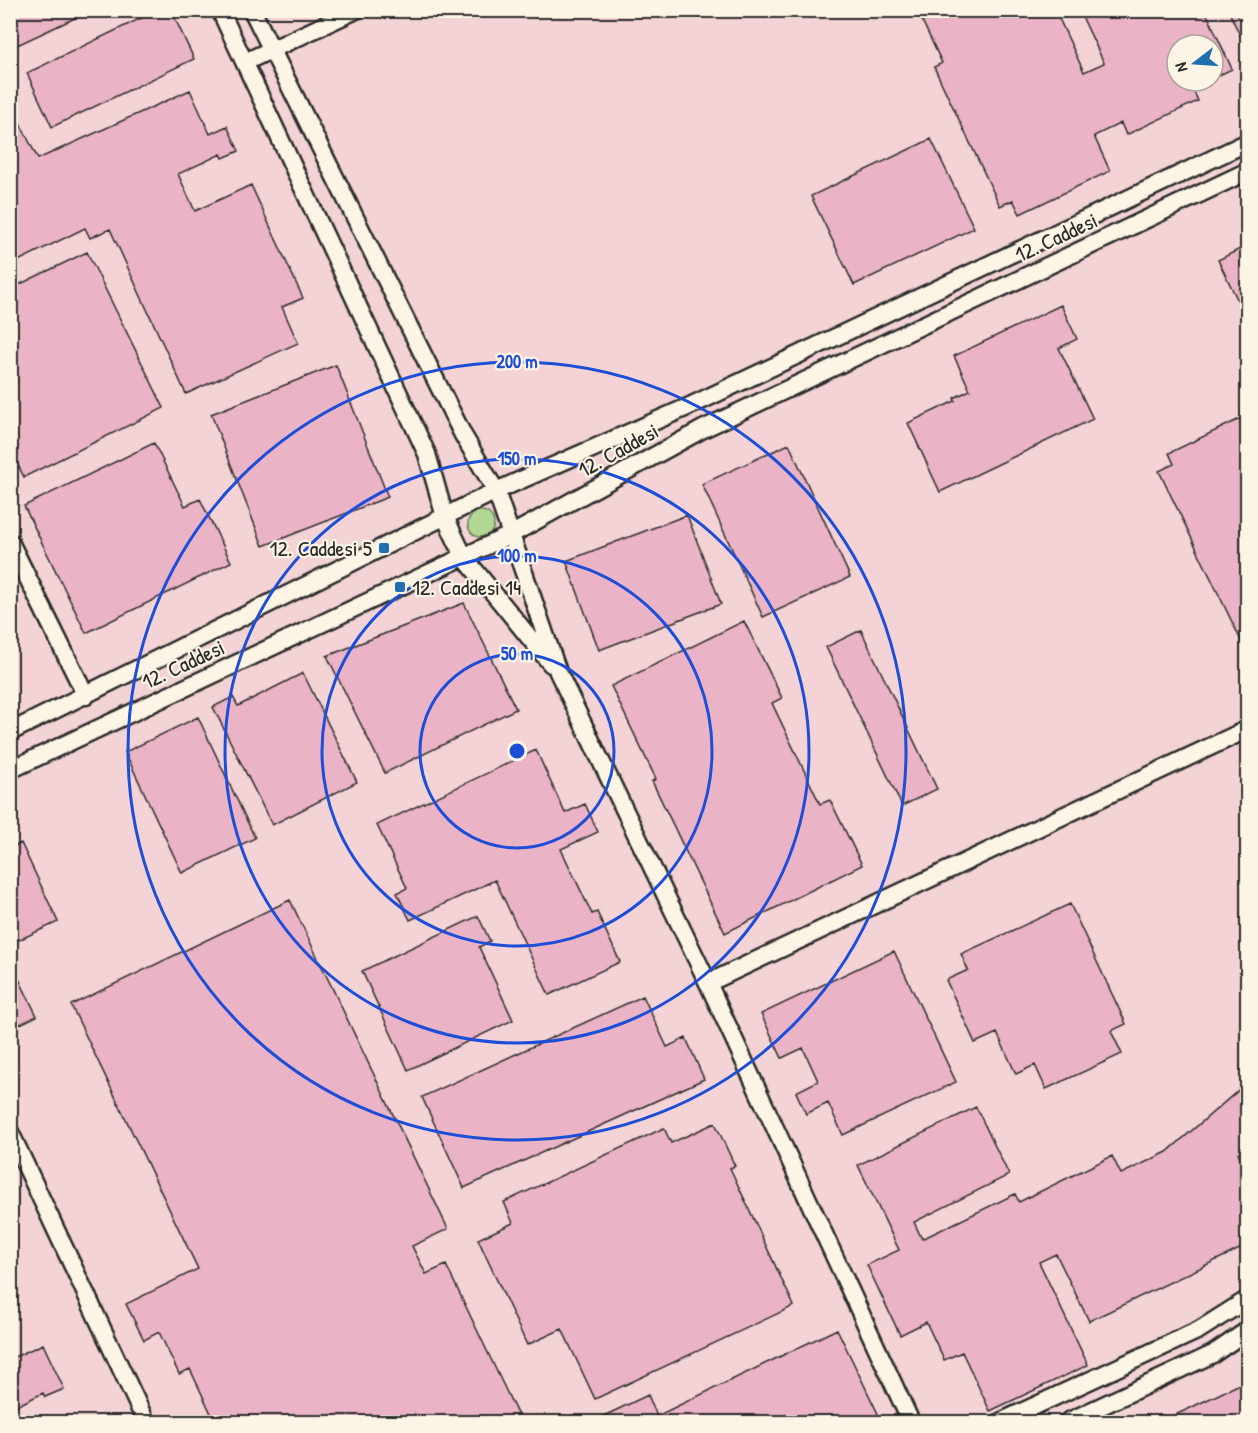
<svg xmlns="http://www.w3.org/2000/svg" width="1258" height="1433" viewBox="0 0 1258 1433" font-family="'Patrick Hand',sans-serif">
<style>
.built{fill:#f3d3d5;fill-rule:evenodd}
.green{fill:#b2d792;stroke:#6e815e;stroke-width:1.5}
.building{fill:#ebb3c6;stroke:#2b2b2b;stroke-width:1.5}
.lines{fill:none;stroke-linecap:round;stroke-linejoin:round}
.minor-casing{stroke:#2b2b2b;stroke-width:21}
.minor{stroke:#fcf5e5;stroke-width:16}
.ring{fill:none;stroke:#1d4ed8;stroke-width:3}
.poi-dot{fill:#1f6fb2;stroke:#fcf5e5;stroke-width:2}
.labels{text-anchor:middle;stroke-width:4.5;stroke-linejoin:round;paint-order:stroke}
.street-label{font-size:22px;fill:#2b2b2b;stroke:#fcf5e5}
.poi-label{font-size:22px;fill:#2b2b2b;stroke:#fcf5e5;text-anchor:end}
.centre{fill:#1d4ed8;stroke:#fcf5e5;stroke-width:3}
.ring-label{font-size:18px;text-anchor:middle;font-weight:bold;fill:#1d4ed8;stroke:#fcf5e5;stroke-width:4.5;stroke-linejoin:round;paint-order:stroke}
</style>
<rect width="100%" height="100%" fill="#f7e1dc"/>
<filter id="ink" filterUnits="userSpaceOnUse"><feTurbulence type="fractalNoise" baseFrequency=".0167" numOctaves="2"/><feDisplacementMap in="SourceGraphic" scale="12" xChannelSelector="R" yChannelSelector="G"/><feConvolveMatrix kernelMatrix="1 2 1 2 8 2 1 2 1" color-interpolation-filters="sRGB"/></filter>
<g filter="url(#ink)">
<path class="built" d="M 11,11 L 1247,11 L 1247,1422 L 11,1422 ZM 1177,45 L 1213,45 L 1213,81 L 1177,81 Z"/>
<path class="green" d="M468 524a13 13 0 1 1 26 0a13 13 0 1 1-26 0Z"/>
<path class="building" d="M 10,10 L 92,10 L 13,47 L 10,41 Z
M 158,10 L 171,10 L 194,59 L 52,127 L 27,73 Z
M 917,10 L 1055,10 L 1084,72 L 1104,63 L 1079,10 L 1205,10 L 1232,69 L 1213,78 L 1213,45 L 1177,45 L 1177,81 L 1189,81 L 1198,101 L 1126,135 L 1121,123 L 1094,136 L 1110,171 L 1020,214 L 1013,200 L 1000,206 L 934,67 L 942,63 Z
M 1228,10 L 1248,10 L 1248,52 Z
M 190,90 L 210,134 L 227,126 L 239,151 L 223,158 L 221,154 L 178,174 L 195,211 L 251,185 L 303,298 L 282,307 L 298,343 L 186,394 L 110,229 L 90,238 L 85,228 L 10,265 L 10,103 L 38,159 Z
M 931,139 L 974,228 L 854,285 L 811,196 Z
M 1248,245 L 1248,321 L 1218,260 Z
M 87,252 L 164,408 L 24,477 L 10,449 L 10,289 Z
M 1061,305 L 1077,339 L 1059,348 L 1093,419 L 940,492 L 908,423 L 955,401 L 954,398 L 970,390 L 954,356 Z
M 336,365 L 388,497 L 263,546 L 211,414 Z
M 1248,415 L 1248,655 L 1159,471 L 1174,464 L 1169,453 Z
M 154,443 L 185,506 L 200,499 L 231,562 L 86,633 L 24,506 Z
M 789,444 L 850,577 L 763,617 L 702,484 Z
M 687,515 L 721,604 L 599,650 L 566,561 Z
M 464,603 L 516,709 L 385,773 L 327,656 Z
M 744,621 L 782,698 L 772,703 L 820,804 L 830,800 L 862,865 L 725,933 L 652,781 L 656,779 L 611,686 Z
M 861,630 L 937,789 L 902,806 L 826,647 Z
M 303,673 L 357,782 L 272,825 L 213,707 L 233,697 L 238,706 Z
M 198,717 L 255,838 L 182,873 L 125,752 Z
M 536,750 L 565,813 L 585,804 L 598,832 L 561,849 L 592,914 L 597,912 L 620,962 L 549,995 L 495,880 L 410,920 L 397,893 L 407,888 L 377,825 Z
M 21,843 L 58,922 L 10,944 L 10,848 Z
M 290,900 L 448,1229 L 412,1246 L 426,1274 L 446,1265 L 521,1422 L 215,1422 L 190,1369 L 179,1374 L 159,1332 L 144,1340 L 126,1304 L 198,1269 L 71,1005 Z
M 1070,904 L 1126,1024 L 1111,1031 L 1122,1054 L 1046,1089 L 1035,1065 L 1016,1074 L 997,1033 L 975,1043 L 946,980 L 968,970 L 961,954 Z
M 478,916 L 490,941 L 479,947 L 513,1020 L 408,1070 L 362,971 Z
M 894,951 L 956,1082 L 843,1135 L 828,1103 L 806,1114 L 796,1092 L 818,1081 L 803,1048 L 782,1058 L 761,1014 Z
M 19,979 L 37,1016 L 10,1029 L 10,984 Z
M 643,996 L 667,1047 L 686,1038 L 704,1079 L 464,1188 L 422,1097 Z
M 1248,1082 L 1248,1144 L 1238,1153 L 1248,1174 L 1248,1245 L 1089,1321 L 1056,1254 L 1039,1262 L 1088,1365 L 990,1411 L 962,1352 L 944,1360 L 926,1322 L 900,1335 L 867,1265 L 899,1250 L 858,1165 L 976,1107 L 1009,1175 L 914,1222 L 922,1239 L 1015,1194 L 1019,1202 L 1112,1156 L 1121,1174 L 1167,1152 Z
M 715,1123 L 735,1166 L 730,1168 L 794,1306 L 595,1399 L 562,1329 L 527,1345 L 478,1239 L 513,1223 L 504,1202 L 664,1128 L 671,1143 Z
M 837,1329 L 882,1422 L 591,1422 L 648,1395 L 657,1416 Z
M 43,1344 L 64,1389 L 45,1397 L 43,1393 L 10,1409 L 10,1359 Z
M 1244,1382 L 1248,1389 L 1248,1422 L 1161,1422 Z"/>
<g class="lines">
<defs>
<path id="minor" d="M 220,10 L 427,454 L 445,517 L 464,557 L 551,664
M 252,10 L 463,435 L 496,491 L 558,672 L 708,983 L 911,1422
M 245,62 L 356,10
M 10,542 L 86,696
M 10,732 L 496,491 L 692,405 L 1248,142
M 10,770 L 512,534 L 703,429 L 1248,171
M 708,983 L 1248,729
M 10,1132 L 146,1422
M 1000,1422 L 1199,1330 L 1248,1299
M 1067,1422 L 1213,1354 L 1248,1330"/>
</defs>
<use href="#minor" class="minor-casing"/>
<use href="#minor" class="minor"/>
</g>
</g>
<g class="ring">
<circle cx="517" cy="751" r="97"/>
<circle cx="517" cy="751" r="195"/>
<circle cx="517" cy="751" r="292"/>
<circle cx="517" cy="751" r="389"/>
</g>
<g class="poi-dot">
<rect x="378" y="542" width="12" height="12" rx="3"/>
<rect x="394" y="581" width="12" height="12" rx="3"/>
</g>
<g class="labels">
<g class="street-label">
<text transform="translate(1056 237) rotate(-25)" y="8">12. Caddesi</text>
<text transform="translate(618 450) rotate(-29)" y="8">12. Caddesi</text>
<text transform="translate(183 664) rotate(-25)" y="8">12. Caddesi</text>
</g>
<g class="poi-label">
<text x="372" y="556">12. Caddesi 5</text>
<text x="412" y="595" text-anchor="start">12. Caddesi 14</text>
</g>
</g>
<circle cx="517" cy="751" r="9" class="centre"/>
<g class="ring-label">
<text x="517" y="368">200 m</text>
<text x="517" y="465">150 m</text>
<text x="517" y="562">100 m</text>
<text x="517" y="660">50 m</text>
</g>
<rect width="1258" height="1433" fill="none" stroke="#fcf5e5" stroke-width="36"/>
<rect x="18" y="18" width="1222" height="1397" fill="none" stroke="#2b2b2b" stroke-width="2" filter="url(#ink)"/>
<g transform="translate(1195 63) rotate(253)"><circle r="28" fill="#fcf5e5" stroke="#a8a49b" stroke-width="1.5"/>
<path d="M0-4.5L10 22L0 15L-10 22Z" fill="#1f6fb2"/>
<text y="-9" font-size="16" font-weight="bold" text-anchor="middle" fill="#2b2b2b">N</text>
</g>
</svg>
